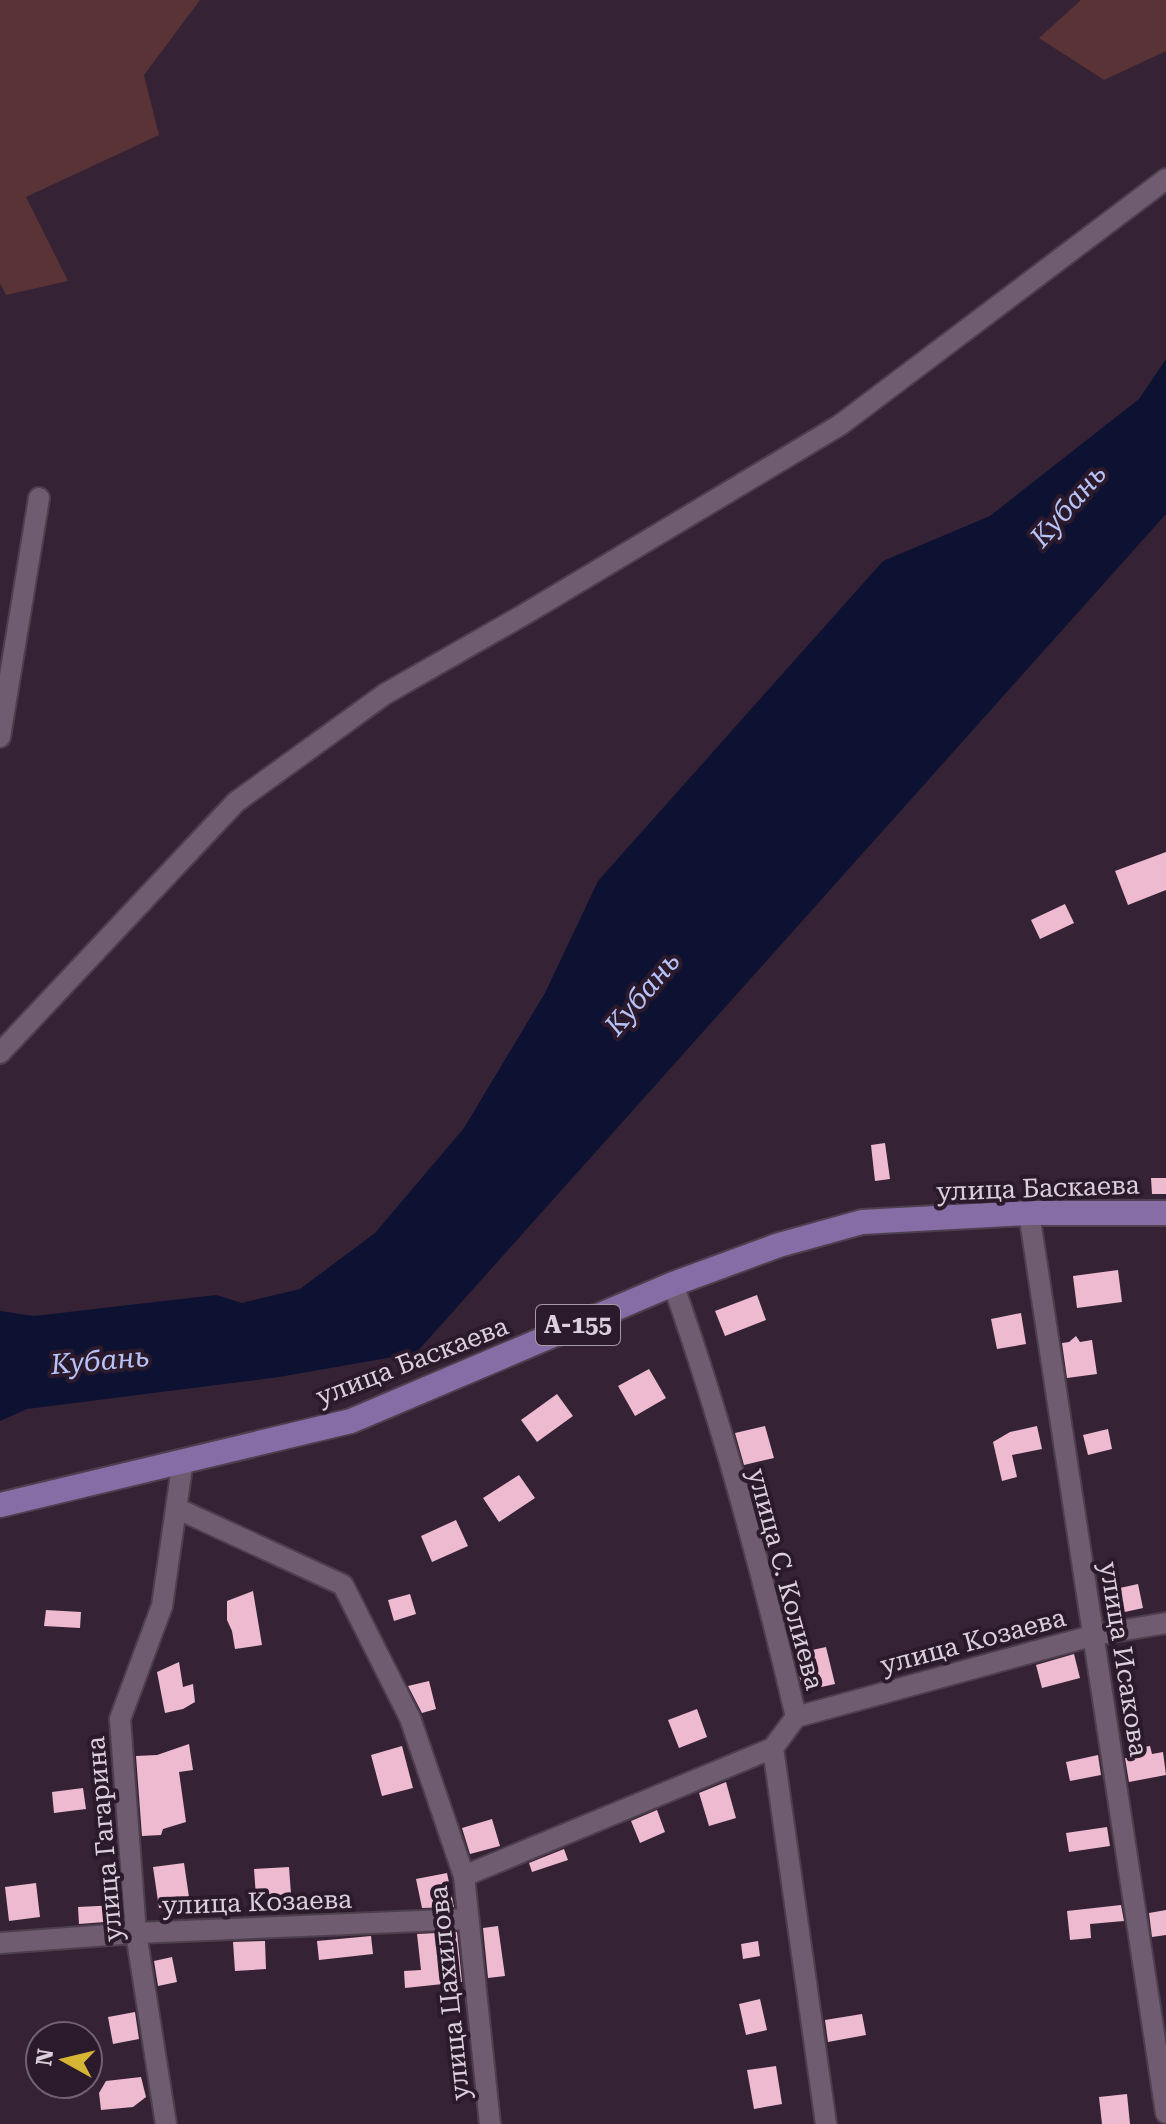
<svg xmlns="http://www.w3.org/2000/svg" width="1166" height="2124" viewBox="0 0 1166 2124" font-family="'Roboto Serif',serif">
<style>
.green{fill:#593335}
.water{fill:#0d1132}
.building{fill:#eebad0}
.lines{fill:none;stroke-linecap:round;stroke-linejoin:round}
.minor-casing{stroke:#4d3f4e;stroke-width:24}
.major-casing{stroke:#4d3f4e;stroke-width:28}
.minor{stroke:#705c70;stroke-width:20}
.major{stroke:#876da5;stroke-width:24}
.labels{text-anchor:middle;stroke-width:8;stroke-linejoin:round;paint-order:stroke}
.shield{fill:#2b1a2b;stroke:#a699a6;stroke-width:2}
.shield-label{font-size:24px;font-weight:bold;fill:#dacfda}
.street-label{font-size:26px;fill:#dacfda;stroke:#2b1a2b}
.water-label{font-size:28px;font-style:italic;fill:#b7c3f8;stroke:#2b1a2b}
</style>
<rect width="100%" height="100%" fill="#352335"/>
<path class="green" d="M 0,0 L 200,0 L 144,75 L 159,135 L 26,197 L 68,281 L 6,295 L 0,283 Z
M 1081,0 L 1166,0 L 1166,51 L 1104,80 L 1039,38 Z"/>
<path class="water" d="M 1166,359 L 1166,514 L 416,1353 L 279,1377 L 27,1409 L 0,1421 L 0,1311 L 34,1316 L 216,1295 L 242,1303 L 300,1289 L 375,1233 L 464,1128 L 545,993 L 598,881 L 883,561 L 990,516 L 1139,399 Z"/>
<path class="building" d="M 1166,852 L 1166,890 L 1128,905 L 1115,871 Z
M 1065,904 L 1074,923 L 1040,939 L 1031,920 Z
M 885,1143 L 890,1179 L 875,1181 L 871,1145 Z
M 1151,1178 L 1166,1178 L 1166,1194 L 1152,1194 Z
M 1118,1270 L 1122,1302 L 1077,1308 L 1073,1276 Z
M 757,1295 L 766,1320 L 725,1336 L 715,1311 Z
M 1021,1313 L 1026,1344 L 997,1349 L 991,1319 Z
M 1076,1336 L 1080,1342 L 1092,1340 L 1097,1374 L 1067,1378 L 1062,1343 L 1069,1342 Z
M 649,1369 L 666,1398 L 635,1416 L 618,1386 Z
M 557,1394 L 573,1416 L 537,1442 L 521,1420 Z
M 765,1426 L 774,1458 L 744,1465 L 735,1433 Z
M 1037,1426 L 1042,1449 L 1012,1455 L 1017,1477 L 1002,1481 L 993,1442 L 1010,1432 Z
M 1108,1429 L 1112,1449 L 1088,1455 L 1083,1435 Z
M 519,1475 L 535,1498 L 499,1522 L 483,1498 Z
M 456,1520 L 468,1546 L 432,1562 L 421,1536 Z
M 1138,1584 L 1143,1608 L 1111,1615 L 1106,1591 Z
M 253,1591 L 262,1645 L 235,1649 L 232,1631 L 227,1620 L 227,1601 Z
M 410,1594 L 416,1614 L 394,1621 L 388,1600 Z
M 46,1610 L 81,1612 L 80,1628 L 44,1626 Z
M 826,1647 L 835,1684 L 803,1691 L 794,1654 Z
M 1074,1654 L 1080,1678 L 1042,1688 L 1036,1665 Z
M 179,1662 L 183,1687 L 193,1684 L 195,1702 L 183,1709 L 165,1713 L 157,1672 Z
M 429,1681 L 436,1709 L 422,1713 L 408,1686 Z
M 697,1709 L 707,1737 L 679,1748 L 668,1720 Z
M 189,1744 L 193,1770 L 179,1772 L 186,1822 L 163,1829 L 161,1835 L 142,1836 L 136,1756 L 157,1755 Z
M 402,1746 L 413,1788 L 382,1796 L 371,1755 Z
M 1150,1746 L 1152,1754 L 1163,1752 L 1166,1775 L 1129,1782 L 1125,1758 L 1129,1758 L 1131,1749 Z
M 1098,1755 L 1101,1775 L 1070,1781 L 1066,1762 Z
M 726,1782 L 736,1818 L 709,1826 L 699,1793 Z
M 83,1788 L 86,1809 L 54,1813 L 52,1792 Z
M 657,1810 L 665,1832 L 640,1843 L 631,1821 Z
M 492,1819 L 500,1846 L 470,1854 L 462,1828 Z
M 1107,1827 L 1110,1846 L 1069,1852 L 1066,1833 Z
M 564,1849 L 568,1860 L 532,1872 L 529,1863 Z
M 184,1863 L 190,1904 L 159,1908 L 153,1867 Z
M 289,1867 L 291,1894 L 256,1897 L 254,1869 Z
M 447,1873 L 454,1907 L 422,1908 L 416,1879 Z
M 36,1883 L 40,1917 L 9,1921 L 5,1887 Z
M 118,1905 L 118,1921 L 79,1924 L 78,1907 Z
M 1121,1905 L 1124,1921 L 1090,1924 L 1091,1938 L 1070,1940 L 1067,1911 Z
M 1166,1910 L 1166,1935 L 1152,1937 L 1149,1913 Z
M 498,1926 L 505,1976 L 488,1978 L 483,1928 Z
M 457,1932 L 462,1982 L 405,1988 L 404,1971 L 421,1970 L 417,1934 Z
M 371,1936 L 373,1954 L 319,1960 L 317,1941 Z
M 265,1941 L 266,1969 L 235,1971 L 233,1942 Z
M 758,1941 L 760,1956 L 743,1959 L 741,1944 Z
M 172,1957 L 177,1982 L 158,1986 L 154,1961 Z
M 760,1999 L 767,2030 L 746,2035 L 739,2004 Z
M 135,2012 L 139,2039 L 113,2044 L 108,2017 Z
M 862,2014 L 866,2035 L 828,2042 L 825,2020 Z
M 776,2066 L 782,2104 L 754,2109 L 747,2070 Z
M 141,2077 L 146,2097 L 133,2107 L 101,2110 L 99,2093 L 106,2081 Z
M 1127,2094 L 1130,2124 L 1102,2124 L 1099,2097 Z"/>
<g class="lines">
<defs>
<path id="minor" d="M 0,737 L 39,498
M 0,1053 L 236,802 L 385,694 L 525,614 L 840,425 L 1166,179
M 1029,1213 L 1166,2113
M 673,1284 C 723,1425 762,1571 796,1717 L 773,1748 L 826,2124
M 176,1508 L 343,1585 L 410,1718 L 464,1876 L 490,2124
M 796,1717 L 1095,1635 L 1166,1623
M 464,1876 L 773,1748
M 0,1943 L 136,1933 L 468,1919
M 166,2124 L 136,1933 L 120,1719 L 162,1606 L 183,1460"/>
<path id="major" d="M 0,1505 L 351,1421 L 673,1284 L 779,1245 L 862,1222 L 1029,1213 L 1166,1213"/>
</defs>
<use href="#minor" class="minor-casing"/>
<use href="#major" class="major-casing"/>
<use href="#minor" class="minor"/>
<use href="#major" class="major"/>
</g>
<g class="labels">
<rect class="shield" x="536" y="1305" width="84" height="40" rx="6"/>
<g class="shield-label">
<text x="578" y="1333">А-155</text>
</g>
<g class="street-label">
<text transform="translate(1038 1188) rotate(-2)" y="9">улица Баскаева</text>
<text transform="translate(412 1361) rotate(-21)" y="9">улица Баскаева</text>
<text transform="translate(786 1579) rotate(75)" y="9">улица С. Колиева</text>
<text transform="translate(973 1641) rotate(-15)" y="9">улица Козаева</text>
<text transform="translate(1124 1659) rotate(81)" y="9">улица Исакова</text>
<text transform="translate(104 1839) rotate(-95)" y="9">улица Гагарина</text>
<text transform="translate(257 1902) rotate(-2)" y="9">улица Козаева</text>
<text transform="translate(449 1993) rotate(-96)" y="9">улица Цахилова</text>
</g>
<g class="water-label">
<text transform="translate(1068 505) rotate(-49)" y="10">Кубань</text>
<text transform="translate(642 993) rotate(-50)" y="10">Кубань</text>
<text transform="translate(100 1360) rotate(-5)" y="10">Кубань</text>
</g>
</g>
<g transform="translate(64 2060) rotate(278)"><circle r="38" fill="#2b1a2b" stroke="#716271" stroke-width="2"/>
<path d="M0-6L14 30L0 20L-14 30Z" fill="#d6b534"/>
<text y="-12" font-size="22" font-weight="bold" text-anchor="middle" fill="#dacfda">N</text>
</g>
</svg>
